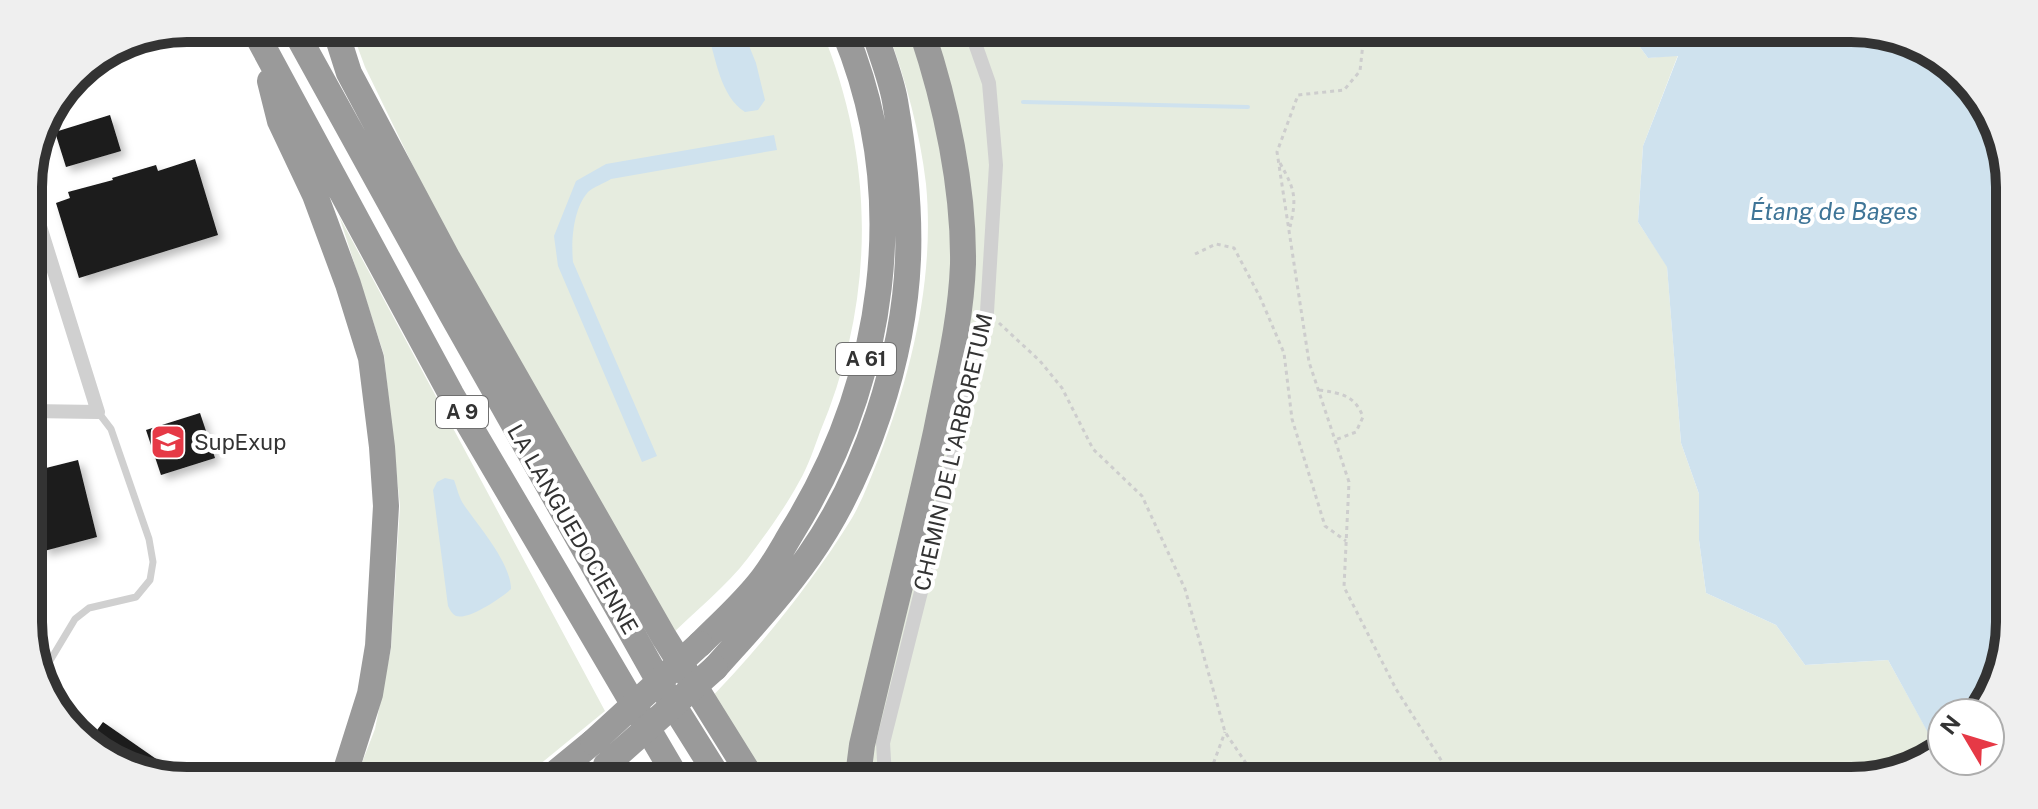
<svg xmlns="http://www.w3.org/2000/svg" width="2038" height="809" viewBox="0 0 2038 809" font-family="'Public Sans',sans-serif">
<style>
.green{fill:#e6ecdf}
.water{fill:#cfe2ee}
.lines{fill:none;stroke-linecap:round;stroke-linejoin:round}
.stream{stroke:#cfe2ee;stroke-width:4}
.building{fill:#1a1a1a;filter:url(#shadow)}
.path{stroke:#cdcdcd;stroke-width:3;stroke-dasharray:4 4;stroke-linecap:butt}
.lane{stroke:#d0d0d0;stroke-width:7}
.street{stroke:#d0d0d0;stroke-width:14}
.highway{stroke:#9a9a9a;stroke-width:26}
.highway-bridge{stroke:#9a9a9a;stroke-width:26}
.labels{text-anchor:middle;stroke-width:8;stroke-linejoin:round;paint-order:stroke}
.shield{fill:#fff;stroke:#707070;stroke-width:2}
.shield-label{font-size:20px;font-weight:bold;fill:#333}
.poi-label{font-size:22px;fill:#333;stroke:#fff;text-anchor:start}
.street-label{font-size:22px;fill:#333;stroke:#fff}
.water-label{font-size:24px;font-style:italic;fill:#3f7597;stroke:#fff}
.rim{fill:none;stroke:#333;stroke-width:10}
</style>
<defs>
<filter id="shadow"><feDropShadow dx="5" dy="5" stdDeviation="4" flood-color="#0004"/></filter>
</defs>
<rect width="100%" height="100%" fill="#fff"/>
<path class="green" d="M 351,29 L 822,31 C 876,162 875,302 820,432 C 814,448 808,467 799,482 C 785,508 766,534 748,558 C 727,586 693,613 667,639 L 449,240 L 365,67 Z
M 888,32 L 1631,35 L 1648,58 L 1678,55 L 1643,146 L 1638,222 L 1667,266 L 1681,443 L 1699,494 L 1699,540 L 1706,593 L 1776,625 L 1805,665 L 1888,660 L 1939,752 L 1861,781 L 743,775 L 702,707 C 758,650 810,586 852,518 C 863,499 871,477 879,457 C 912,372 935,276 926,184 C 920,132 906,81 888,32 Z
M 339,216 L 605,711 L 528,774 L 358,773 L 375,729 L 391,648 L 400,506 L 384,355 Z"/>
<path class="water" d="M 707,31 L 743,31 L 756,63 L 765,100 L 758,110 L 745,112 C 720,96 716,58 707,31 Z
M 1631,35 L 1903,37 L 1971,83 L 2009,166 L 2001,674 L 1973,713 L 1942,713 L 1942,750 L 1938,751 L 1888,660 L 1805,665 L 1776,625 L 1706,593 L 1699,540 L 1699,494 L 1681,443 L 1667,267 L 1638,222 L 1643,146 L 1678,56 L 1648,58 Z
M 774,135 L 777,150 L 611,179 C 605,183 593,187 588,192 C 573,209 571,241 573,262 L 657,456 L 642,462 L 558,266 L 554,236 L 576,181 L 606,164 Z
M 445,478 L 454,480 C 457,488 459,498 464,505 C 479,527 511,563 511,589 C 501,598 469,620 456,616 C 452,614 450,610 448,606 L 433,490 L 437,482 Z"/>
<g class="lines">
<path class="stream" d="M 1023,102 L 1248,107"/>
</g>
<path class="building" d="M 110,115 L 121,151 L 66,167 L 55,132 Z
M 195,159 L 218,235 L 79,278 L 56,203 L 70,198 L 68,192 L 113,180 L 112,178 L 156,165 L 158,171 Z
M 200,413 L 215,458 L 161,475 L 146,430 Z
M 78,460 L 97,537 L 44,551 L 30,497 L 30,472 Z
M 103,722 L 162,763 L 155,772 L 135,772 L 89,741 Z"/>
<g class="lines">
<path class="path" d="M 1364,34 L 1360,71 L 1344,90 L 1298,95 L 1277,152 L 1309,362 L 1349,482 L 1344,587 L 1396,689 L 1453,779
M 1280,163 C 1295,190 1297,197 1290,227
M 1195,254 L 1216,244 L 1234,248 L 1260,297 L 1284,353 L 1292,419 L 1325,526 L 1346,541
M 999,323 L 1040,361 L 1062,388 L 1093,449 L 1142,496 L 1185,589 L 1225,732 L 1256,778
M 1319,390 C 1340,393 1355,395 1363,417 L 1356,432 L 1335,440
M 1208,778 L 1225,732"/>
<path class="lane" d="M 42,674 L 75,619 L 89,608 L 136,597 L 150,580 L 153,562 L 149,539 L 111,429 L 98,412"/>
<path class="street" d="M 28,188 L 98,412 L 30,411
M 885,776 L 883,743 L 938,524 L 987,312 L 996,165 L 989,83 L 971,32"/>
<path class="highway" d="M 253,28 L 451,394 L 675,775
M 294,29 L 452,315 L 665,692 L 717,775
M 335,29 L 349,73 L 448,259 L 664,637 L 750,775
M 270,81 L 280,121 L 315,195 L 348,284 L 371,358 L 382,447 L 386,506 L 378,646 L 370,694 L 345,773
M 700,644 C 721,623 745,602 763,578 C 774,564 783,547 792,532 C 885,382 913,197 844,31
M 715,668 C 747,632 781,596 809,556 C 866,475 904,358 908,259 C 910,207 904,153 895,101 C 891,78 881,54 874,31
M 554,774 L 593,742
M 858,776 L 862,745 C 886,641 913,537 936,432 C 947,376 961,321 963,264 C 964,188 946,103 922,32"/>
<path class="highway-bridge" d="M 593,742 L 700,644
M 606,765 L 715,668"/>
</g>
<defs>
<symbol id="university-square" viewBox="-11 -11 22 22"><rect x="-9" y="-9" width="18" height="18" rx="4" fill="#e63946" stroke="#fff"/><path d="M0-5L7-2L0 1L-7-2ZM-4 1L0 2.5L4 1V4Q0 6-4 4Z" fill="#fff"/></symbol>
</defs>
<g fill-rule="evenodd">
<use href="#university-square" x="148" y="422" width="40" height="40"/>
</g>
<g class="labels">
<g class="shield">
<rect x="836" y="343" width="60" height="32" rx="6"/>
<rect x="436" y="396" width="52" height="32" rx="6"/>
</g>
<g class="shield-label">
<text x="866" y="366">A 61</text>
<text x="462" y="419">A 9</text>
</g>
<g class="poi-label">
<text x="194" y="450">SupExup</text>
</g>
<g class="street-label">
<text transform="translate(953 452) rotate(-77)" y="8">CHEMIN DE L'ARBORETUM</text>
<text transform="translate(573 529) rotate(60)" y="8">LA LANGUEDOCIENNE</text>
</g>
<g class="water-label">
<text x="1834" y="220">Étang de Bages</text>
</g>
</g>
<path d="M0 0H2038V809H0ZM187 42H1851A145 145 0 0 1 1996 187V622A145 145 0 0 1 1851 767H187A145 145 0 0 1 42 622V187A145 145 0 0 1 187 42Z" fill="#efefef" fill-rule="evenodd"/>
<path class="rim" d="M187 42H1851A145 145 0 0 1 1996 187V622A145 145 0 0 1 1851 767H187A145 145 0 0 1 42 622V187A145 145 0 0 1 187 42Z"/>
<g transform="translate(1966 737) rotate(308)"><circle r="38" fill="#ffffff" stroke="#adadad" stroke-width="2"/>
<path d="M0-6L14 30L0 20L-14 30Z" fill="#e63946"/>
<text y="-12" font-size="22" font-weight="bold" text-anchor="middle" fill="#333333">N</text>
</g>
</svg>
